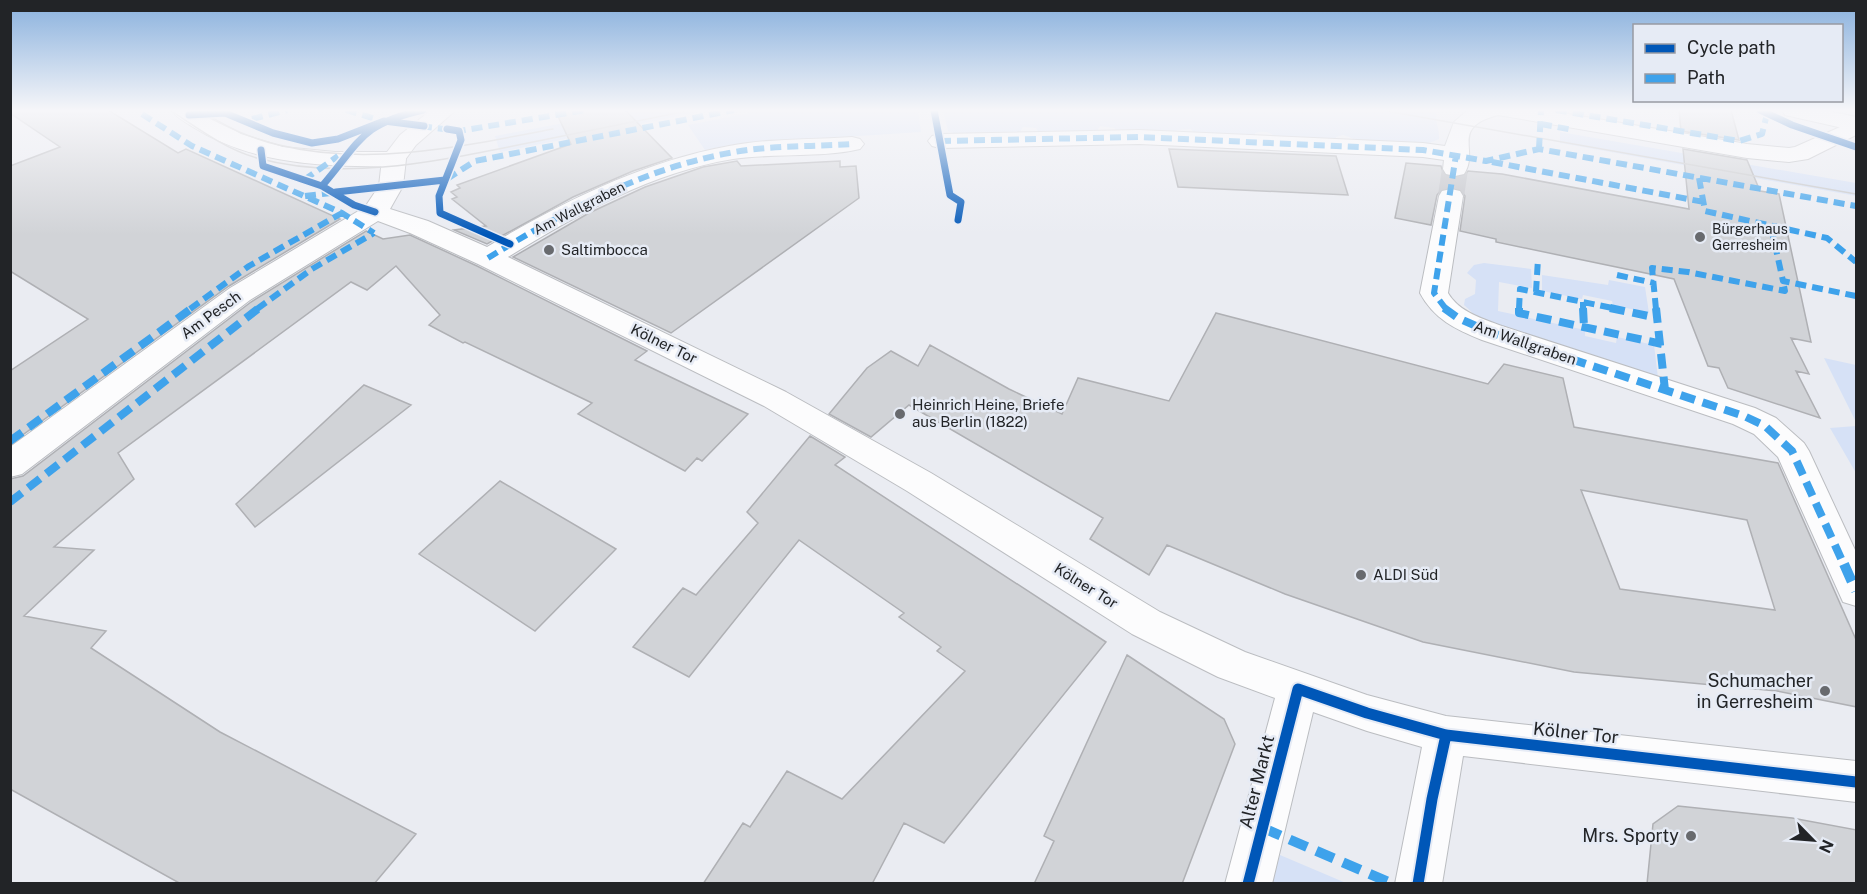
<svg xmlns="http://www.w3.org/2000/svg" width="1867" height="894" viewBox="0 0 1867 894" font-family="'Public Sans',sans-serif">
<style>
.green{fill:#d6e1f6}
.building{fill:#d1d3d7;stroke:#afb0b4;stroke-width:1.5;fill-rule:evenodd}
.lines{fill:none;stroke-linecap:round;stroke-linejoin:round}
.street-tunnel{stroke:#c2c4c9;stroke-width:26;stroke-dasharray:26 13;stroke-linecap:butt}
.street-casing{stroke:#bbbdc1;stroke-width:2}
.secondary-casing{stroke:#bbbdc1;stroke-width:2}
.street{fill:#fcfcfd;fill-rule:evenodd}
.secondary{fill:#fcfcfd;fill-rule:evenodd}
.tram{stroke:#c5c6c8;stroke-width:1.5}
.quiet-far2{stroke:#3ea2eb;stroke-width:6;stroke-dasharray:11 6;stroke-linecap:butt}
.quiet-far1{stroke:#3ea2eb;stroke-width:8;stroke-dasharray:15 8;stroke-linecap:butt}
.quiet{stroke:#3ea2eb;stroke-width:10;stroke-dasharray:19 10;stroke-linecap:butt}
.cycleway-far1-casing{stroke:#e6ebf5;stroke-width:10}
.cycleway-casing{stroke:#e6ebf5;stroke-width:15}
.cycleway-far1{stroke:#0057b8;stroke-width:7}
.cycleway{stroke:#0057b8;stroke-width:11}
.poi-dot{fill:#686a6e;stroke:#e6ebf5;stroke-width:2}
.labels{text-anchor:middle;stroke-width:5;stroke-linejoin:round;paint-order:stroke}
.far-street-label{font-size:14px;fill:#222427;stroke:#e6ebf5}
.far-poi-label{font-size:14px;fill:#222427;stroke:#e6ebf5;text-anchor:start}
.poi-label{font-size:15px;fill:#222427;stroke:#e6ebf5;text-anchor:start}
.street-label{font-size:15px;fill:#222427;stroke:#e6ebf5}
.near-poi-label{font-size:18px;fill:#222427;stroke:#e6ebf5;text-anchor:end}
.near-street-label{font-size:18px;fill:#222427;stroke:#e6ebf5}
</style>
<rect width="100%" height="100%" fill="#eaecf2"/>
<path class="green" d="M 633,110 L 709,110 L 500,152 L 495,136 Z
M 765,110 L 918,110 L 921,132 L 735,144 L 705,150 L 688,125 Z
M 943,110 L 1438,110 C 1433,120 1440,128 1439,139 L 1427,144 L 1355,141 L 1352,138 L 1343,135 L 1336,137 L 1336,140 L 1275,138 C 1271,131 1262,131 1255,133 L 1255,137 L 1195,134 L 1191,129 L 1177,130 L 1176,133 L 1117,131 L 1114,128 L 1100,126 L 1097,131 L 1038,131 L 1036,128 L 1023,127 L 1020,132 L 958,135 L 948,131 Z
M 1560,132 L 1856,183 L 1856,196 L 1560,143 Z
M 1484,263 L 1531,269 L 1532,288 L 1499,282 L 1498,311 L 1585,330 L 1585,336 L 1616,343 L 1617,337 L 1654,345 L 1658,378 L 1478,318 L 1464,305 L 1465,299 L 1475,294 L 1476,280 L 1467,273 L 1474,265 Z
M 1542,275 L 1608,285 L 1609,280 L 1645,287 L 1649,313 L 1613,305 L 1612,301 L 1583,295 L 1582,299 L 1542,291 Z
M 1824,358 L 1856,365 L 1856,422 Z
M 1856,426 L 1856,473 L 1830,428 Z
M 1280,855 L 1346,883 L 1272,884 Z"/>
<path class="building" d="M 10,110 L 108,110 L 178,153 L 186,149 L 340,219 L 229,286 L 10,444 L 10,371 L 88,319 L 10,271 L 10,166 L 60,147 L 10,113 Z
M 555,110 L 625,110 L 672,158 L 633,171 L 573,197 L 487,244 L 454,230 L 486,226 L 452,199 L 457,197 L 451,192 L 460,188 L 457,185 L 571,144 Z
M 1679,110 L 1731,110 L 1739,140 L 1681,131 Z
M 1169,149 L 1336,156 L 1348,195 L 1178,187 Z
M 1683,149 L 1747,160 L 1760,191 L 1779,194 L 1811,342 L 1791,338 L 1809,374 L 1796,371 L 1820,418 L 1728,388 L 1719,368 L 1708,366 L 1674,279 L 1496,242 L 1496,239 L 1460,231 L 1465,196 L 1460,189 L 1451,187 L 1442,189 L 1437,195 L 1431,225 L 1395,218 L 1406,163 L 1441,166 L 1444,175 L 1455,178 L 1464,176 L 1468,171 L 1502,174 L 1689,209 Z
M 737,161 L 741,166 L 840,161 L 840,167 L 856,166 L 859,198 L 671,333 L 513,257 L 589,213 L 645,187 L 703,167 Z
M 366,231 L 383,239 L 410,235 L 477,266 L 647,351 L 635,360 L 748,414 L 702,461 L 697,458 L 685,471 L 578,414 L 592,403 L 465,342 L 463,343 L 429,325 L 440,315 L 396,266 L 367,290 L 351,282 L 118,453 L 134,479 L 54,547 L 94,550 L 24,616 L 106,631 L 91,648 L 220,732 L 416,834 L 374,884 L 181,884 L 10,789 L 10,479 L 23,476 L 251,302 Z
M 1216,313 L 1488,384 L 1504,364 L 1563,378 L 1574,427 L 1778,463 L 1857,642 L 1857,707 L 1777,691 L 1574,672 L 1423,642 L 1285,594 L 1167,545 L 1149,575 L 1090,539 L 1103,518 L 909,405 L 871,437 L 829,414 L 867,368 L 891,351 L 918,366 L 930,345 L 1009,389 L 1062,414 L 1078,378 L 1169,401 ZM 1581,490 L 1747,520 L 1775,610 L 1620,589 Z
M 364,385 L 411,405 L 255,527 L 236,504 Z
M 810,436 L 845,457 L 835,465 L 1106,642 L 944,843 L 904,823 L 872,884 L 703,884 L 743,823 L 750,827 L 787,771 L 842,799 L 965,671 L 937,651 L 941,647 L 899,617 L 904,613 L 799,540 L 689,677 L 633,647 L 683,588 L 696,595 L 758,523 L 747,512 Z
M 500,481 L 616,549 L 535,631 L 419,554 Z
M 1127,655 L 1224,719 L 1235,744 L 1182,884 L 1034,884 L 1054,841 L 1044,836 Z
M 1678,806 L 1792,818 L 1857,830 L 1857,884 L 1647,884 L 1653,824 Z"/>
<g class="lines">
<path class="street-tunnel" d="M 1451,196 L 1455,169"/>
<defs>
<path id="street" d="M 1468,110 L 1544,110 L 1747,144 L 1789,148 L 1795,147 L 1856,120 L 1856,135 L 1808,159 L 1789,162 L 1747,158 L 1498,115 C 1449,128 1480,150 1464,174 L 1455,176 L 1446,174 L 1443,169 L 1444,160 L 1423,157 L 1139,144 L 940,148 L 932,146 L 928,141 L 932,136 L 940,134 L 1139,130 L 1423,143 L 1445,146 L 1454,122 Z
M 852,137 L 860,139 L 864,144 L 860,149 C 823,158 773,153 733,159 C 652,172 576,215 508,257 L 786,392 L 931,473 L 1160,612 L 1245,652 L 1367,695 L 1446,716 L 1856,761 L 1856,802 L 1463,756 L 1442,884 L 1395,884 L 1422,747 L 1367,731 L 1313,712 L 1272,884 L 1225,884 L 1275,698 L 1218,677 L 1132,634 L 907,491 L 764,406 L 478,264 L 410,233 L 378,221 L 250,300 L 22,474 L 10,477 L 10,447 L 230,288 L 365,207 L 379,186 L 382,159 L 386,154 L 394,152 L 402,154 L 406,159 L 403,186 L 390,209 L 428,221 L 487,247 C 562,202 642,162 729,146 C 770,138 811,140 852,137 Z
M 1451,189 L 1460,191 L 1463,196 L 1448,293 C 1459,312 1483,319 1502,326 L 1755,408 L 1776,418 L 1804,443 L 1809,451 L 1856,552 L 1856,606 L 1843,602 L 1778,457 L 1754,434 L 1733,424 L 1482,340 C 1455,329 1434,319 1420,293 L 1439,196 L 1442,191 Z"/>
<path id="secondary" d="M 171,110 L 197,110 L 241,134 L 283,147 L 335,152 L 387,152 L 400,135 L 431,110 L 456,110 L 416,145 L 402,164 C 388,168 372,166 356,166 C 300,165 242,158 193,127 C 185,122 176,117 171,110 Z
M 1782,110 L 1823,110 L 1856,117 L 1856,131 L 1785,115 Z"/>
</defs>
<use href="#street" class="street-casing"/>
<use href="#secondary" class="secondary-casing"/>
<use href="#street" class="street"/>
<use href="#secondary" class="secondary"/>
<path class="tram" d="M 170,110 C 197,128 225,149 257,158 C 344,182 437,161 523,144 C 579,133 636,121 692,110
M 194,110 C 222,124 248,138 279,145 C 369,167 464,146 553,129
M 1381,110 L 1856,194"/>
<path class="quiet-far2" d="M 346,110 L 382,121
M 1556,110 L 1739,141 L 1762,134 L 1767,114 L 1770,113
M 142,114 L 192,146 L 342,213 L 374,233
M 252,119 L 287,110
M 1541,124 L 1573,130
M 421,126 L 459,131 L 586,110
M 940,141 L 1139,137 L 1423,150 L 1486,161 L 1539,149 L 1856,206
M 1539,149 L 1541,110
M 1492,162 L 1704,202
M 1699,178 L 1705,211 L 1827,238 L 1856,262
M 447,179 L 475,161 L 734,110
M 304,180 L 338,156
M 305,196 L 331,193
M 1771,227 L 1783,281 L 1856,296
M 488,258 C 563,212 642,169 729,153 C 769,145 811,147 852,144
M 1617,275 L 1654,283
M 1536,292 L 1538,259
M 1583,302 L 1583,309
M 190,309 L 249,266 L 342,213
M 257,309 L 312,269 L 374,233
M 1446,309 L 1434,293 L 1456,155
M 1519,309 L 1520,289 L 1617,309
M 1656,309 L 1652,268 L 1688,272 L 1785,291 L 1783,281"/>
<path class="quiet-far1" d="M 1444,308 L 1458,318 L 1492,333 L 1744,416 L 1765,426 L 1792,451 L 1844,565
M 1519,308 L 1519,313 L 1662,344
M 1583,308 L 1584,327
M 1610,308 L 1658,318
M 1656,308 L 1665,390
M 10,441 L 192,308
M 10,502 L 259,308"/>
<path class="quiet" d="M 1844,564 L 1856,591
M 1263,828 L 1393,884"/>
<defs>
<path id="cycleway-far1" d="M 934,110 L 950,195 L 961,202 L 958,220
M 1760,110 L 1792,125 L 1856,147
M 189,115 L 225,113 L 273,133 L 312,143 L 338,139 L 384,121 L 424,126
M 447,129 L 459,131 L 461,140 L 439,196 L 440,213 L 510,244
M 261,150 L 263,166 L 322,186 L 354,205 L 375,212
M 322,186 C 360,142 360,124 423,110
M 336,192 L 445,180"/>
<path id="cycleway" d="M 1248,884 L 1298,689 L 1367,713 L 1446,735 L 1856,782
M 1418,884 L 1432,799 L 1446,735"/>
</defs>
<use href="#cycleway-far1" class="cycleway-far1-casing"/>
<use href="#cycleway" class="cycleway-casing"/>
<use href="#cycleway-far1" class="cycleway-far1"/>
<use href="#cycleway" class="cycleway"/>
</g>
<linearGradient id="sky" x2="0" y2="1"><stop stop-color="#88b0dd"/><stop offset="0.47" stop-color="#f6f6f9"/><stop offset="1" stop-color="#f6f6f9" stop-opacity="0"/></linearGradient>
<rect width="1867" height="235" fill="url(#sky)"/>
<g class="poi-dot">
<circle cx="1700" cy="237" r="6"/>
<circle cx="549" cy="250" r="6"/>
<circle cx="900" cy="414" r="6"/>
<circle cx="1361" cy="575" r="6"/>
<circle cx="1825" cy="691" r="6"/>
<circle cx="1691" cy="836" r="6"/>
</g>
<g class="labels">
<g class="far-street-label">
<text transform="translate(579 208) rotate(-27)" y="5">Am Wallgraben</text>
</g>
<g class="far-poi-label">
<text x="1712" y="234">Bürgerhaus<tspan x="1712" dy="16">Gerresheim</tspan></text>
</g>
<g class="poi-label">
<text x="561" y="255">Saltimbocca</text>
<text x="912" y="410">Heinrich Heine, Briefe<tspan x="912" dy="17">aus Berlin (1822)</tspan></text>
<text x="1373" y="580">ALDI Süd</text>
</g>
<g class="street-label">
<text transform="translate(211 315) rotate(-36)" y="5">Am Pesch</text>
<text transform="translate(1525 343) rotate(19)" y="5">Am Wallgraben</text>
<text transform="translate(664 344) rotate(26)" y="5">Kölner Tor</text>
<text transform="translate(1086 586) rotate(32)" y="5">Kölner Tor</text>
</g>
<g class="near-poi-label">
<text x="1813" y="687">Schumacher<tspan x="1813" dy="21">in Gerresheim</tspan></text>
<text x="1679" y="842">Mrs. Sporty</text>
</g>
<g class="near-street-label">
<text transform="translate(1576 733) rotate(6)" y="6">Kölner Tor</text>
<text transform="translate(1257 782) rotate(-76)" y="6">Alter Markt</text>
</g>
</g>
<rect width="1867" height="894" fill="none" stroke="#222427" stroke-width="24"/>
<rect x="1633" y="24" width="210" height="78" fill="#e6ebf5" stroke="#989ba3" stroke-width="1.5"/>
<rect x="1645" y="44" width="30" height="9" fill="#0057b8" stroke="#989ba3" stroke-width="1.5"/>
<text x="1687" y="54" font-size="18" fill="#222427">Cycle path</text>
<rect x="1645" y="74" width="30" height="9" fill="#3ea2eb" stroke="#989ba3" stroke-width="1.5"/>
<text x="1687" y="84" font-size="18" fill="#222427">Path</text>
<g transform="translate(1813 840) rotate(115)" stroke="#e6ebf5" stroke-width="4.5" paint-order="stroke">
<path d="M0-4.5L10 22L0 15L-10 22Z" fill="#222427"/>
<text y="-9" font-size="16" font-weight="bold" text-anchor="middle" fill="#222427">N</text>
</g>
</svg>
